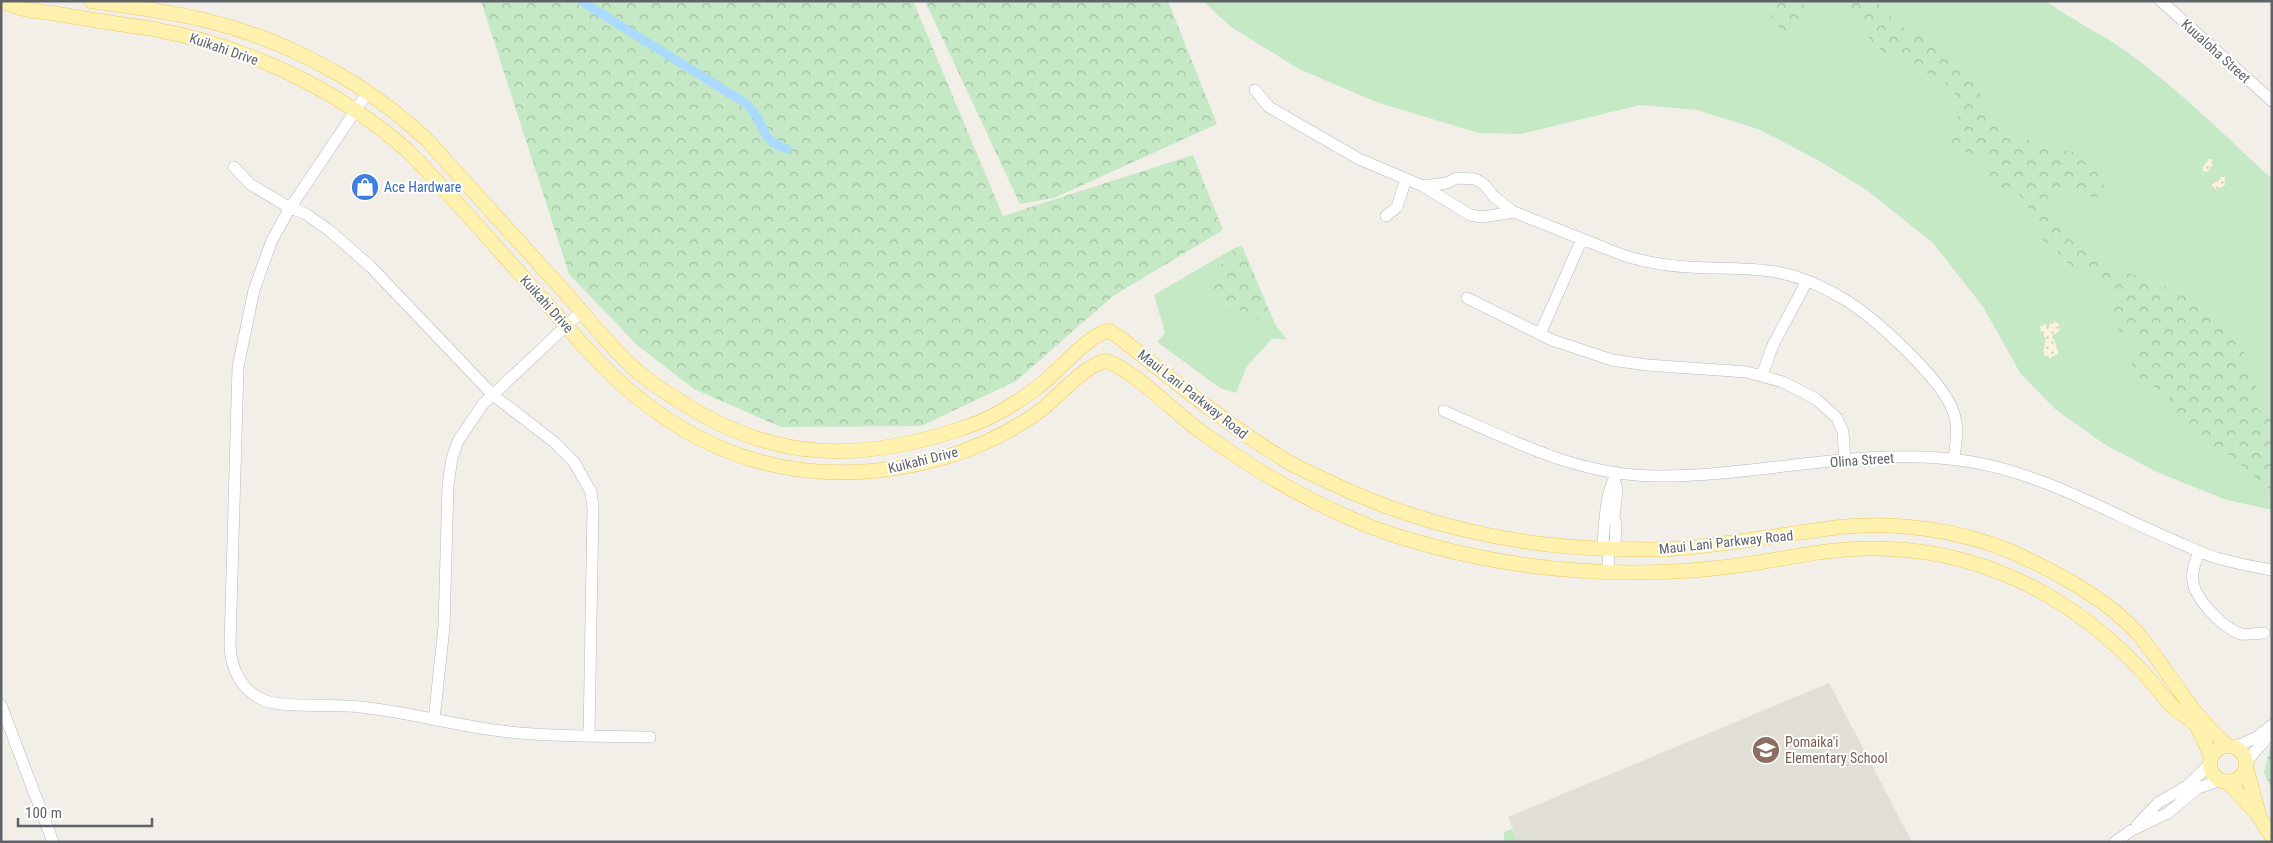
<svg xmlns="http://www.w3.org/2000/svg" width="2273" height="843" viewBox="0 0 2273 843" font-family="'Roboto Condensed',sans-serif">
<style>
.education{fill:#e1ded6}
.green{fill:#c5e8c5}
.forest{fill:url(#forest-crowns)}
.sand{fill:url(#sand-dots)}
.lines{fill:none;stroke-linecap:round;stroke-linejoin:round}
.canal{stroke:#aadaff;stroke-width:9}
.minor-casing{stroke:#b5b8bc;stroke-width:12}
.major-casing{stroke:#f2c960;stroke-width:15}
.minor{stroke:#fff;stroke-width:11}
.major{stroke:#fff2af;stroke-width:14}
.labels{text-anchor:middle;stroke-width:4;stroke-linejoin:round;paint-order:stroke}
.street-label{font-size:14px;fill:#5f6368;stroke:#fff}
.shop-label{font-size:14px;fill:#366cbe;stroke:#fff;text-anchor:start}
.education-label{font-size:14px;fill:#785e54;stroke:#fff;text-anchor:start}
</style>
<defs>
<pattern id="forest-crowns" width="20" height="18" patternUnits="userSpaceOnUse" patternTransform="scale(1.25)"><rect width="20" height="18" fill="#c5e8c5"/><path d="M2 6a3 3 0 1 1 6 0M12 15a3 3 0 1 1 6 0" fill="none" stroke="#a3c0a4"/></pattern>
<pattern id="sand-dots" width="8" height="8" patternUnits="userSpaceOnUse" patternTransform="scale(1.25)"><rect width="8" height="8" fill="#fbf3d9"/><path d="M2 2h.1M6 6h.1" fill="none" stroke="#cec8b4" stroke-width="1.8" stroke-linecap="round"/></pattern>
</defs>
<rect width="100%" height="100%" fill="#f1efe8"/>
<path class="education" d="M 1829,683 L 1912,842 L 1518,842 L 1508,817 Z"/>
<path class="green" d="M 1203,1 L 2046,1 C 2070,19 2097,31 2121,48 C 2176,86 2223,134 2272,179 L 2272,510 L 2224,499 L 2157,472 L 2104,444 L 2055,409 L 2020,373 L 1984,308 L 1933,243 L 1868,191 L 1816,159 L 1758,129 L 1697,110 L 1640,105 L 1521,134 L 1479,133 L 1376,102 L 1299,69 L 1231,27 Z
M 1236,247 L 1216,271 L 1226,304 C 1243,310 1258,322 1275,324 L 1287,340 L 1273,338 L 1247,366 L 1236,393 L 1220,388 L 1157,342 L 1165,333 L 1154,295 Z
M 1512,829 L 1518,842 L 1504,842 L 1504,832 Z"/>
<path class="forest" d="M 481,1 L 913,1 L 1003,216 L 1193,155 L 1223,230 L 1113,296 L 1016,381 L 921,426 L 781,427 L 694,389 L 637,345 L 569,274 Z
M 925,1 L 1168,1 L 1217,124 L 1054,198 L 1020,204 Z
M 1761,1 L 1805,1 L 1795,36 L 1782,32 Z
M 1833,1 L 1876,1 L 1886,13 L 1907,30 L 1935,44 L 1970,68 L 1984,102 L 2014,132 L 2040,147 L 2079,153 L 2098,169 L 2107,193 L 2094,198 L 2067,184 L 2047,193 L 2051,220 L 2076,245 L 2104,267 L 2138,276 L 2191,297 L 2229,327 L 2256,374 L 2258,410 L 2272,414 L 2272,491 L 2219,447 L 2197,442 L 2183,430 L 2172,413 L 2169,394 L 2144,382 L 2130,367 L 2142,349 L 2136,340 L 2118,330 L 2109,294 L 2096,281 L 2063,260 L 2056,248 L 2042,240 L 2026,204 L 2016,190 L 1995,187 L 1987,178 L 1985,160 L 1966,152 L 1946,150 L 1957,128 L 1960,100 L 1941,78 L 1919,71 L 1892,58 L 1875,46 L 1853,14 Z
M 1242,246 L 1275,324 C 1258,322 1224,303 1209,292 L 1216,271 L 1236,247 Z
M 2271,745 L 2272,745 L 2272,790 L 2264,772 Z"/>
<path class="sand" d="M 2212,159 L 2214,163 L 2207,172 L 2203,171 L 2203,167 L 2209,159 Z
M 2221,177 L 2225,177 L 2225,185 L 2220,188 L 2215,189 L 2212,185 L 2212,182 L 2218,182 Z
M 2054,321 L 2058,323 L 2060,330 L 2052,336 L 2058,349 L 2058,354 L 2050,358 L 2043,354 L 2046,338 L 2041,332 L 2040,327 L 2045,324 L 2048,328 L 2051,322 Z"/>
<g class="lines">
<path class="canal" d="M 581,1 L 745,103 C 766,119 757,140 787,149"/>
<defs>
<path id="minor" d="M 2161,1 L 2272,101
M 1255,90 L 1269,107 L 1359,159 L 1423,186 L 1470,215 L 1482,217 L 1514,212
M 368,92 L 290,208 L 272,240 L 254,290 L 238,367 L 230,644 C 230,668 242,692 266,701 C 286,708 336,704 360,707 C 411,712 459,727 510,732 C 556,737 603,736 650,737
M 234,167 L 250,184 L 290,208 L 306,214 L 330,231 L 370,266 L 493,395 L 554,442 L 574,462 L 591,492 L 593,508 L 589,735
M 1423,186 L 1447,183 L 1456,178 L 1475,179 L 1485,185 L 1494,197 L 1514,212 L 1625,256 C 1646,262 1667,266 1688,267 C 1717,269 1747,267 1776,272 C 1799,276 1822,286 1842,298 C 1872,315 1942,379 1953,411 C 1959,426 1956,443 1954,459
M 1386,216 L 1397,207 L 1406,179
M 1467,298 L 1552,340 L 1612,360 L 1647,365 L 1747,372 L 1783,382 L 1816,399 L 1837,418 L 1843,432 L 1845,461
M 1540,334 L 1582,239
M 1762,375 L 1773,345 L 1807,281
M 1444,411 C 1512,441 1580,476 1657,476 C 1761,477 1868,444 1972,462 C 2043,474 2107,512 2173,540 C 2187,546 2202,554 2217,558 C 2235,563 2253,567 2272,570
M 1609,549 L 1603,543 C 1605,522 1605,498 1614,479
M 2199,551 C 2196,561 2191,571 2193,581 C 2195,599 2223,628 2241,634 C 2247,635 2257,633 2264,633
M 1608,572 L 1609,549 L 1615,543 L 1616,525 L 1614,517 L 1617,490 L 1614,479 L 1615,472
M 1,705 L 53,842
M 434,720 L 444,627 L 448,485 L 452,458 L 458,441 L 483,404 L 582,311
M 2235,747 L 2257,737 L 2272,725
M 2246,762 L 2272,732
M 2137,825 L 2158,803 L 2187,786 L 2211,763
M 2115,842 L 2132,830 L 2168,813 L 2198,788 L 2221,780"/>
<path id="major" d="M 4,1 C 17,10 37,11 52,13 C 85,19 119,24 153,29 C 246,46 336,88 407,150 C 456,200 501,253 548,305 C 570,330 591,356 615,378 C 712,468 823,493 949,456 C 981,446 1014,430 1041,410 C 1059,396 1084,366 1105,361 C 1131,367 1175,413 1200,431 C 1260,474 1326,513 1397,536 C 1482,563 1572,575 1662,572 C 1693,571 1724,568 1755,563 C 1783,559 1812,552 1841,550 C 1956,540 2059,584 2138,667 C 2151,680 2162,696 2175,709 C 2181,714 2189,718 2195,724 C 2202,734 2207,747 2211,758
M 91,1 C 130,7 170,11 208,21 C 287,40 368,84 427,140 C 471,189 516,238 560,287 C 585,314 609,347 637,371 C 649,382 664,391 678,400 C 772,462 859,463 963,428 C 990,420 1015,404 1037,388 C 1055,375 1089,333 1109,331 L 1119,337 C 1172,379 1223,422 1280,457 C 1292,465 1306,471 1319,477 C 1413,524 1517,548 1622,549 C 1638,549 1655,550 1672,549 C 1728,545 1784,534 1840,527 C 1896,521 1960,530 2012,552 C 2053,570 2109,600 2138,634 C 2169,671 2190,714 2228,746
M2210 764a18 18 0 1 1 36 0a18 18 0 1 1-36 0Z
M 2246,767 L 2260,818 L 2272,837
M 2227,781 L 2258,815"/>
</defs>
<use href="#minor" class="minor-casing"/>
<use href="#major" class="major-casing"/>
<use href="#minor" class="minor"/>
<use href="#major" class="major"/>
</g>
<defs>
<symbol id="shop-disc" viewBox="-11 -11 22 22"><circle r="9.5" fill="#3f7fe0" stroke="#fff"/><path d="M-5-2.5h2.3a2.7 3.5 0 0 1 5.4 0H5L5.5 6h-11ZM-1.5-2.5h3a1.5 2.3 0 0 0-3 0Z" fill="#fff"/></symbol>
<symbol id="school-disc" viewBox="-11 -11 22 22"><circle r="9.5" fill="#8d6e63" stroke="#fff"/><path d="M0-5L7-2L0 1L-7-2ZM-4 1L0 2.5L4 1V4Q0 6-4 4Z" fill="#fff"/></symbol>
</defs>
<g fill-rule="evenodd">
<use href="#shop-disc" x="349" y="171" width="32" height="32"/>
<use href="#school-disc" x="1750" y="734" width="32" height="32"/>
</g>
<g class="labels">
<g class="street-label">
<text transform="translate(224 49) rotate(19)" y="5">Kuikahi Drive</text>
<text transform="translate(2216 51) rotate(42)" y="5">Kuualoha Street</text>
<text transform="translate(547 304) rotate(48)" y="5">Kuikahi Drive</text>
<text transform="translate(1193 394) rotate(38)" y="5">Maui Lani Parkway Road</text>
<text transform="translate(923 460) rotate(-14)" y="5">Kuikahi Drive</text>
<text transform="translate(1862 460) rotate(-4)" y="5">Olina Street</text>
<text transform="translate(1726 542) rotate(-6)" y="5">Maui Lani Parkway Road</text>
</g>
<g class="shop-label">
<text x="384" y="192">Ace Hardware</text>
</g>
<g class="education-label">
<text x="1785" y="747">Pomaika'i<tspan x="1785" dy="16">Elementary School</tspan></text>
</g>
</g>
<rect width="2273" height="843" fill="none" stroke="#5f6368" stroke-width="5"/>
<path d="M18 818v8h134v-8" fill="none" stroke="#5f6368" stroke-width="2.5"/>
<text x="25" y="818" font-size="15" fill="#5f6368" stroke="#ffffff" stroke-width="4" paint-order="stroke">100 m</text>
</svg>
